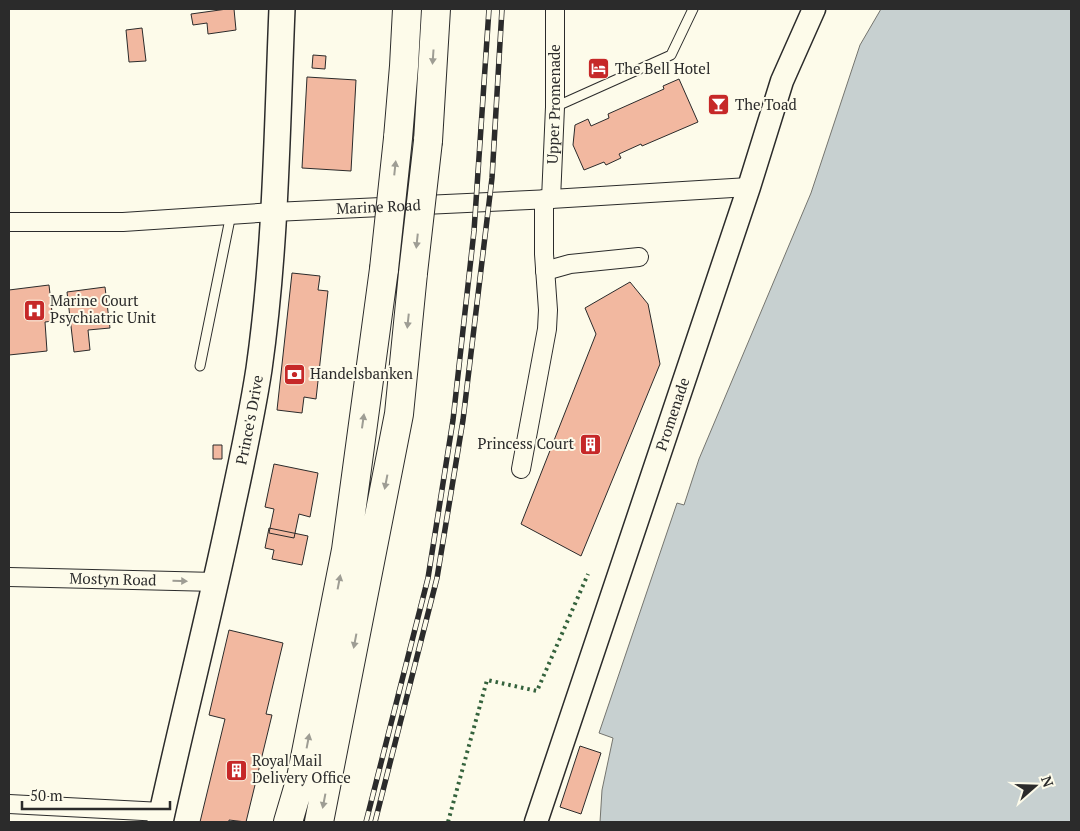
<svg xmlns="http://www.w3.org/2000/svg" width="1080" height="831" viewBox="0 0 1080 831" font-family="'PT Serif',serif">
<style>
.water{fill:#c7d0d0;stroke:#74746e}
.building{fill:#f2b8a0;stroke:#2b2b2b}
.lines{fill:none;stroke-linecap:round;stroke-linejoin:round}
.service-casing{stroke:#2b2b2b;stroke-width:11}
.minor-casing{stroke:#2b2b2b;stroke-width:20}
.tertiary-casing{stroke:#2b2b2b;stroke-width:25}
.secondary-casing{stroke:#2b2b2b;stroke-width:28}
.trunk-casing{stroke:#2b2b2b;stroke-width:30}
.service{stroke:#fdfbea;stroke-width:9}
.minor{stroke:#fdfbea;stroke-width:18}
.tertiary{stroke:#fdfbea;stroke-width:22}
.secondary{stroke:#fdfbea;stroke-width:25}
.trunk{stroke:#fdfbea;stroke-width:28}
.rail-casing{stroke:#2b2b2b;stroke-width:5.5}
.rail{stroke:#fdfbea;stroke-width:4;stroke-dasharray:11;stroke-linecap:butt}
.trunk-bridge-casing{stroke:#2b2b2b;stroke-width:30;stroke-linecap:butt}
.trunk-bridge{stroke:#fdfbea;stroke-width:28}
.hedge{stroke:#34623c;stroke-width:4;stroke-dasharray:2.5 4;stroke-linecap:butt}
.oneway{fill:#9e9d94}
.labels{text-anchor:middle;stroke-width:4;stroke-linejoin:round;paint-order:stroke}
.poi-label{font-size:15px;fill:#2b2b2b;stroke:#fdfbea;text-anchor:start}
.street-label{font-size:15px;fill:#2b2b2b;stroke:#fdfbea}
</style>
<rect width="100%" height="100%" fill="#fdfbea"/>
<path class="water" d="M 881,9 L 1071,9 L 1071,822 L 600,822 L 602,790 L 613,738 L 599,733 L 677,503 L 684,505 L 699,459 L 811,193 L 860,45 Z"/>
<path class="building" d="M 227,9 L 234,9 L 236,30 L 208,34 L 207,23 L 193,25 L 191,14 Z
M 142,28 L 146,61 L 129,62 L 126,30 Z
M 313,55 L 326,56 L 325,69 L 312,68 Z
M 307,77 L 356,80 L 351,171 L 302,168 Z
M 679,79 L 698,122 L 642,146 L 641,144 L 619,154 L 621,158 L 606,165 L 604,162 L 584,170 L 573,145 L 575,125 L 588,119 L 591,126 L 609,118 L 608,114 L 664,89 L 663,86 Z
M 292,273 L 320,276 L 318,290 L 328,291 L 316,399 L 304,397 L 302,413 L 277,410 Z
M 630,282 L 648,304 L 660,364 L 581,556 L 521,524 L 596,334 L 585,308 Z
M 49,285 L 53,321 L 45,322 L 47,351 L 9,355 L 9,290 Z
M 105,287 L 110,328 L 88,330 L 90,350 L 74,352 L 67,292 Z
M 213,445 L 222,445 L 222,459 L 213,459 Z
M 274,464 L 318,473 L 310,517 L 299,514 L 294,538 L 269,533 L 274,509 L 265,507 Z
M 269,528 L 308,536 L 302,565 L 272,559 L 274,550 L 265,548 Z
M 229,630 L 283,643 L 266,714 L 272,715 L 246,822 L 229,820 L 229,822 L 200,822 L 225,719 L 209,715 Z
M 580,746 L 601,753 L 581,814 L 560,807 Z"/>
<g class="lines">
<defs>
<path id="service" d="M 555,107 L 671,55 L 693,9
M 200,366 L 231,214"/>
<g id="minor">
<path id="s1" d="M 551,199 L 555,107 L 555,9"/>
<path id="s2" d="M 9,222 L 123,222 L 274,212 L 551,199 L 749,187"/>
<path d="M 545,271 L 570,264 L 639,257"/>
<path d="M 521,469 L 547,329 L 548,310 L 544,254 L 544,199"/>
<path id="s3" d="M 9,577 L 216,582"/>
<path d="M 9,804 L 162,812"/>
</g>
<g id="tertiary">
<path id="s4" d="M 536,822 L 749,187 L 782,81 L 814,9"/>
</g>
<g id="secondary">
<path id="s5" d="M 160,822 C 183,717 210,613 232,507 C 242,461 252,415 259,369 C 276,249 277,129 282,9"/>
</g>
<path id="trunk" d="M 398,138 L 404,66 L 407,9
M 428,141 L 436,9
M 288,822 L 301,778 L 346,550 L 384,269
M 319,822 L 399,414 L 413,273"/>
</defs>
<use href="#service" class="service-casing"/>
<use href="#minor" class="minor-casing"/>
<use href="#tertiary" class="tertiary-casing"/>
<use href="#secondary" class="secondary-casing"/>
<use href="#trunk" class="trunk-casing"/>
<use href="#service" class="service"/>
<use href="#minor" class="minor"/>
<use href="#tertiary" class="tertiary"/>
<use href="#secondary" class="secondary"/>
<use href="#trunk" class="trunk"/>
<defs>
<path id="rail" d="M 366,822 L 428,578 L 453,420 L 474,231 L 489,9
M 375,822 L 437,578 L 463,420 L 492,178 L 502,9"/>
</defs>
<use href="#rail" class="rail-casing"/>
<use href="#rail" class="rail"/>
<defs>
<path id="trunk-bridge" d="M 384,269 L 398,138
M 413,273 L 428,141"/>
</defs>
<use href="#trunk-bridge" class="trunk-bridge-casing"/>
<use href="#trunk-bridge" class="trunk-bridge"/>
<path class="hedge" d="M 448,822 L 487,680 L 537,691 L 588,574"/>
</g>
<defs><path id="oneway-solid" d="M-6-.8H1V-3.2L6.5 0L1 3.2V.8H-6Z" transform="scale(1.25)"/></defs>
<g class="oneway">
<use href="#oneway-solid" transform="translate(433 57) rotate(94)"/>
<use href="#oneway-solid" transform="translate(395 168) rotate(-84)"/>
<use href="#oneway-solid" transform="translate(417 241) rotate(96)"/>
<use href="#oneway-solid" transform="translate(408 321) rotate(96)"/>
<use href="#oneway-solid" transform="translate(363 421) rotate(-82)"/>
<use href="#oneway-solid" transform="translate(386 482) rotate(101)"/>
<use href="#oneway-solid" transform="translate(180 581) rotate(1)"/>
<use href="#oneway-solid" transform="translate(339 582) rotate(-79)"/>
<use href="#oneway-solid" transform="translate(355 641) rotate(101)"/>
<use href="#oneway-solid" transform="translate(308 741) rotate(-79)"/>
<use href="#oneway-solid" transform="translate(324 801) rotate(101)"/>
</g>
<defs>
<symbol id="hotel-square" viewBox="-11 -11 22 22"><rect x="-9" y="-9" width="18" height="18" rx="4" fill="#c62828" stroke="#fdfbea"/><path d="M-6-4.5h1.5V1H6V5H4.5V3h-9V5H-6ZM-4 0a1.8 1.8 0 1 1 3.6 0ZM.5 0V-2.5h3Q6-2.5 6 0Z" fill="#fff"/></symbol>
<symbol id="bar-square" viewBox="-11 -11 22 22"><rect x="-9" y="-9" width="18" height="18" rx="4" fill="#c62828" stroke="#fdfbea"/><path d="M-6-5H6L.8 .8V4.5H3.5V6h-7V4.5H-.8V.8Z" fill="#fff"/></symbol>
<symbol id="hospital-square" viewBox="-11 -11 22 22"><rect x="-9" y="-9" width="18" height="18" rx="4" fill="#c62828" stroke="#fdfbea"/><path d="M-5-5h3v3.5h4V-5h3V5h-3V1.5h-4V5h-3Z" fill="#fff"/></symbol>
<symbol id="bank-square" viewBox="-11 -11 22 22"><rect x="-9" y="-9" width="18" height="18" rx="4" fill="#c62828" stroke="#fdfbea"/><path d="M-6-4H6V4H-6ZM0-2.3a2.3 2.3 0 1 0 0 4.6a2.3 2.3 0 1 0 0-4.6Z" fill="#fff"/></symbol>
<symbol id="building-square" viewBox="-11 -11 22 22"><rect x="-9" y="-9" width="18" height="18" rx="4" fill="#c62828" stroke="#fdfbea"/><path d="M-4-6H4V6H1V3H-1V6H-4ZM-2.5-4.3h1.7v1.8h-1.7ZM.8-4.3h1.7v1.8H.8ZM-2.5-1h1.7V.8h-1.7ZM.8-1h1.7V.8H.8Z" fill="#fff"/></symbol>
</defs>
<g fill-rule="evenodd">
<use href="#hotel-square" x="586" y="56" width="25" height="25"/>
<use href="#bar-square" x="706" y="92" width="25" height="25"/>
<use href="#hospital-square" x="22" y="298" width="25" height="25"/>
<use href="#bank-square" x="282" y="362" width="25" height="25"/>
<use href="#building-square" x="578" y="432" width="25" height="25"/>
<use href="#building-square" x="224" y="758" width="25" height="25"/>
</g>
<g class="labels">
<g class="poi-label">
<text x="615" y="74">The Bell Hotel</text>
<text x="735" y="110">The Toad</text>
<text x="50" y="306">Marine Court<tspan x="50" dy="17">Psychiatric Unit</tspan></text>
<text x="310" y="379">Handelsbanken</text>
<text x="574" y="449" text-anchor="end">Princess Court</text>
<text x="252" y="766">Royal Mail<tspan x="252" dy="17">Delivery Office</tspan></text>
</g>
<g class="street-label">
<text dy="5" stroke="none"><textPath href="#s1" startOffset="95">Upper Promenade</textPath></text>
<text dy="5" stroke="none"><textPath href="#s2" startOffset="370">Marine Road</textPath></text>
<text dy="5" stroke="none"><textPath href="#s4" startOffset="430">Promenade</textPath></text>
<text dy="5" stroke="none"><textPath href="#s5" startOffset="412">Prince's Drive</textPath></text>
<text dy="5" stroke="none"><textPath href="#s3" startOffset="104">Mostyn Road</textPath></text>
</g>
</g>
<rect width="1080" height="831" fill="none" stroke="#2b2b2b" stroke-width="20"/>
<g transform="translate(1035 786) rotate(70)" stroke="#fdfbea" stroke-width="4" paint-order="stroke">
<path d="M0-4L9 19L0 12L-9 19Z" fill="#2b2b2b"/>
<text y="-8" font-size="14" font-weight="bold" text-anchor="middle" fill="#2b2b2b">N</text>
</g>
<path d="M22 801v8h148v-8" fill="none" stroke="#2b2b2b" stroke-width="2.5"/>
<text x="30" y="801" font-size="15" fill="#2b2b2b" stroke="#fdfbea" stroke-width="4" paint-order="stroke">50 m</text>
</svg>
